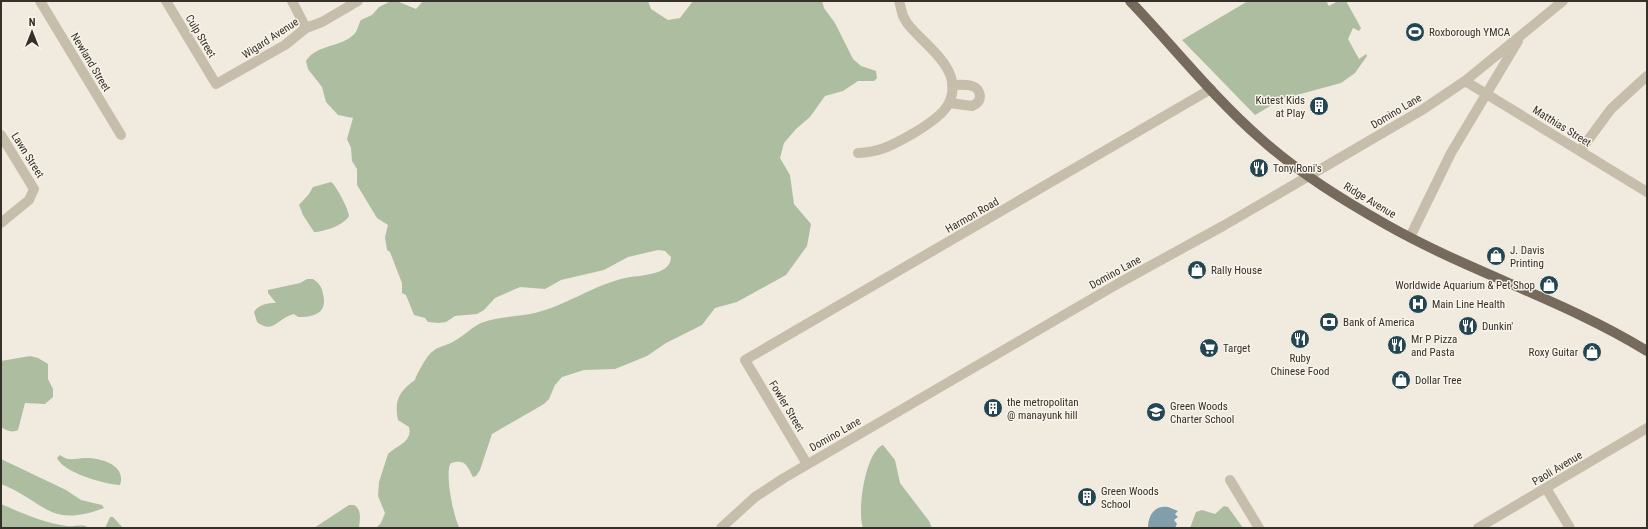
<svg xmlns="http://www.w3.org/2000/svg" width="1648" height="529" viewBox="0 0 1648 529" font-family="'Roboto Condensed',sans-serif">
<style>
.green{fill:#adbda0}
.water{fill:#809faa}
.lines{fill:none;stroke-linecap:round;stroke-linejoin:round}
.minor{stroke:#c7bdab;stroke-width:10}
.major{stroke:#756a5c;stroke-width:10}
.labels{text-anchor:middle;stroke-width:3;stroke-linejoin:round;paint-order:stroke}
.poi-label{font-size:11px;fill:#35302a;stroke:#f8f4ea;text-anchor:start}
.street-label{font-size:11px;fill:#35302a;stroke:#f8f4ea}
</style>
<rect width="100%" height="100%" fill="#f0ebde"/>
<path class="green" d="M 391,1 L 399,2 L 416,9 L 423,1 L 648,1 L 651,9 L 668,20 L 680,18 L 693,1 L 822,1 L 824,8 L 835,23 L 853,59 L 861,66 L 876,71 L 877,78 L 874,81 L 858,81 L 843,91 L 825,96 L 810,117 L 796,129 L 784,143 L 780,158 L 790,175 L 794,204 L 811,224 L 807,246 L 786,275 L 737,302 L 715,308 L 702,325 L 666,343 L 647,356 L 615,369 L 584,370 L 562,377 L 555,385 L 549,399 L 544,404 L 492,434 L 480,470 L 476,476 L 473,477 C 467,466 466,459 451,463 C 444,471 454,521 460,528 L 376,528 L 381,523 L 385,513 L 378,496 L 379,482 L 388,454 C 396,446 413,442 409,427 L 398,420 C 394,401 399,391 415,380 C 416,375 428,354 432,352 C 438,346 449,345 456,340 C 465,335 472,327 481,323 C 498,316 518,317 535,313 C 567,305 594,285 625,278 C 638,275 671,276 671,257 L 665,251 L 658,250 L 628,257 L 604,270 L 561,280 L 545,289 L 520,287 L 495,298 L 484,310 L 477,314 L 455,316 L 446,322 L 439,323 L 428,322 L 425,318 L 414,315 L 406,295 L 402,293 L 402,283 L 390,252 L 387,250 L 385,237 L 388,225 L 377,218 L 357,185 L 357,169 L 352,161 L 351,148 L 347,139 L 353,118 L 338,115 L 326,102 L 322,87 L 308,69 L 306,61 C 317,43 344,48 356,32 C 358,28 359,23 361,20 L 372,15 L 379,7 Z
M 1248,1 L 1326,1 L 1329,6 L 1338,1 L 1346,1 L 1361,28 L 1359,31 L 1353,28 L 1348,39 L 1359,59 L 1366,54 L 1367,56 L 1355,73 L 1341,83 L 1282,99 L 1255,115 L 1182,40 Z
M 331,182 C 336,185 349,210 349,216 C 344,225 324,232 314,232 L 303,215 L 299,205 L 309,194 L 313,187 Z
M 307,279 L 313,279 C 319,283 322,287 323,294 C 328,313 314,317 298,317 L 294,314 C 278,317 274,335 257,322 L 254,312 C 259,304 268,303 276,303 L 268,293 L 268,290 L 300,283 Z
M 30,356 L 38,358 L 48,364 L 48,379 L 53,389 L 53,397 L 45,404 L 25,403 L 18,430 C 12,433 7,431 1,427 L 1,361 Z
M 883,445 L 895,460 L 900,483 L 929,521 L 932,528 L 863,528 C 857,511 865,452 883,445 Z
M 60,455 C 63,457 66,459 69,459 C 74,460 79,458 84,458 C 100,457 127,465 120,485 C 104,484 64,473 57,458 Z
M 1,459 L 66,490 L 81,500 L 102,505 L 104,508 C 48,529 45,501 1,484 Z
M 1,504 C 22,513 44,523 67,526 C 74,527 83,523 89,528 L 1,528 Z
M 349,505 L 354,505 C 362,510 360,519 359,528 L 314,528 Z
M 1224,506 L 1228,507 L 1243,528 L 1190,528 L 1196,512 L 1202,510 L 1215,514 Z
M 110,517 L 113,517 L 123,528 L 105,528 Z"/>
<path class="water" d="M 1168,507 L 1178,511 L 1175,514 L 1178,517 L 1174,520 L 1177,524 L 1175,528 L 1148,528 C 1148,516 1154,505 1168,507 Z"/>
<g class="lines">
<path class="minor" d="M 40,1 L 121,135
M 166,1 L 216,84 L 285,45 L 306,28 L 322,22 L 358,1
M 292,1 L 306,28
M 1465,81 L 1647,192
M 950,103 L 972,106 C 977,104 980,101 980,96 C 979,82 961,85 952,85
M 1,135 L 34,189 L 29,200 L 1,223
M 1580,151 L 1611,109 L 1647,76
M 858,153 C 882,152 894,144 914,133 C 935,120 959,106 951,77 C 944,56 920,40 907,23 L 903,16 L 899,1
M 1410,237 L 1451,153 L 1518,41
M 807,464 L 745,360 L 1211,89
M 1230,480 L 1259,528
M 1546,488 L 1570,528
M 721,528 L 755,497 L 784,478 L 1119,283 L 1223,226 L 1422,110 L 1465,81 L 1563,1
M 1478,528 L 1647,428"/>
<path class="major" d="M 1130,1 C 1174,47 1213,97 1261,139 C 1299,173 1343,200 1387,225 C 1470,272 1566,301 1647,351"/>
</g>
<defs>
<symbol id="stadium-disc" viewBox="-11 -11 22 22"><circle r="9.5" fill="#244552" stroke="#f8f4ea"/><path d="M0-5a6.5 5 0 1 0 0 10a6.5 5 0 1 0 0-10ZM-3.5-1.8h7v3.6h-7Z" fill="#fff"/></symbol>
<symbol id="building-disc" viewBox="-11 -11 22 22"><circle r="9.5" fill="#244552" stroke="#f8f4ea"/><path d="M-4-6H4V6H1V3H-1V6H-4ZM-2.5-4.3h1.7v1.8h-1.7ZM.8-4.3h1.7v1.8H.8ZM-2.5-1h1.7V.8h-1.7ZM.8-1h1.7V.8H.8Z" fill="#fff"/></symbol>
<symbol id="restaurant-disc" viewBox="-11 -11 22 22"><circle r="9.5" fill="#244552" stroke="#f8f4ea"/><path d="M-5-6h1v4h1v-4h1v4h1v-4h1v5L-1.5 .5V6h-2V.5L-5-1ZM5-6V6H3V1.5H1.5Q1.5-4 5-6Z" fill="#fff"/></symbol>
<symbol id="shop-disc" viewBox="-11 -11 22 22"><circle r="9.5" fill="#244552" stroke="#f8f4ea"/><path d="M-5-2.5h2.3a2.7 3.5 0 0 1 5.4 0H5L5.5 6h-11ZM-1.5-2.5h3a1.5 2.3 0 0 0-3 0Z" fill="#fff"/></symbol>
<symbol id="hospital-disc" viewBox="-11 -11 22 22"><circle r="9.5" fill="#244552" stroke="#f8f4ea"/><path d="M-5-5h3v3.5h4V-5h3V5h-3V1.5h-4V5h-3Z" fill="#fff"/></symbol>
<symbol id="bank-disc" viewBox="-11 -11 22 22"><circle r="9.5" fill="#244552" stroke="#f8f4ea"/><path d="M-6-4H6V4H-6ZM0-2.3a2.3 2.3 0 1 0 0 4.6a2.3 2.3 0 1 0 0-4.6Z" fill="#fff"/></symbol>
<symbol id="supermarket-disc" viewBox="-11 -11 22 22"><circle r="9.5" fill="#244552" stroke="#f8f4ea"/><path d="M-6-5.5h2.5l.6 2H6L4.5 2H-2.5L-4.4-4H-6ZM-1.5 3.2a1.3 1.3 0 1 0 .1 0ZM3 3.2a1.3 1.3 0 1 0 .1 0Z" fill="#fff"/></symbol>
<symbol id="school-disc" viewBox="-11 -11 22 22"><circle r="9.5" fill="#244552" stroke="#f8f4ea"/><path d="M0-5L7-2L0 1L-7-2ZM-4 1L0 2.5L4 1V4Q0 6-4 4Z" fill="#fff"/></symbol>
</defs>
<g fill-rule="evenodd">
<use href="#stadium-disc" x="1404" y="21" width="22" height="22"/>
<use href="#building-disc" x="1308" y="95" width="22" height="22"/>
<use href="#restaurant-disc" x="1248" y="157" width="22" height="22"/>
<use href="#shop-disc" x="1485" y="245" width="22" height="22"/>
<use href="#shop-disc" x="1186" y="259" width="22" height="22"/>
<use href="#shop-disc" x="1538" y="274" width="22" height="22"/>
<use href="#hospital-disc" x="1407" y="293" width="22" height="22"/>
<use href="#bank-disc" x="1318" y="311" width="22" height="22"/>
<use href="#restaurant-disc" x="1457" y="315" width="22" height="22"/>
<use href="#restaurant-disc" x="1289" y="328" width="22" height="22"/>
<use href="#restaurant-disc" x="1386" y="334" width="22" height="22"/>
<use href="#supermarket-disc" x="1198" y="337" width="22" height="22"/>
<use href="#shop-disc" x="1581" y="341" width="22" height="22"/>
<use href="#shop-disc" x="1390" y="369" width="22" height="22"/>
<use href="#building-disc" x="982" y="397" width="22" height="22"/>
<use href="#school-disc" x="1145" y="401" width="22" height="22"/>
<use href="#building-disc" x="1076" y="486" width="22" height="22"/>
</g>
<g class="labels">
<g class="poi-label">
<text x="1429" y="36">Roxborough YMCA</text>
<text x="1305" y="104" text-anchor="end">Kutest Kids<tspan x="1305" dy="13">at Play</tspan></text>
<text x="1273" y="172">Tony Roni's</text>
<text x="1510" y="254">J. Davis<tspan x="1510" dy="13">Printing</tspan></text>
<text x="1211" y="274">Rally House</text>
<text x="1535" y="289" text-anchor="end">Worldwide Aquarium &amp; Pet Shop</text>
<text x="1432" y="308">Main Line Health</text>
<text x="1343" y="326">Bank of America</text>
<text x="1482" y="330">Dunkin'</text>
<text x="1411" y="343">Mr P Pizza<tspan x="1411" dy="13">and Pasta</tspan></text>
<text x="1223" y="352">Target</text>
<text x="1578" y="356" text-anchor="end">Roxy Guitar</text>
<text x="1300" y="362" text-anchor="middle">Ruby<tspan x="1300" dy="13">Chinese Food</tspan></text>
<text x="1415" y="384">Dollar Tree</text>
<text x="1007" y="406">the metropolitan<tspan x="1007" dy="13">@ manayunk hill</tspan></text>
<text x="1170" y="410">Green Woods<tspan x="1170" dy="13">Charter School</tspan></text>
<text x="1101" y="495">Green Woods<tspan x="1101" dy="13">School</tspan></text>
</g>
<g class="street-label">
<text transform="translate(201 36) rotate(59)" y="4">Culp Street</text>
<text transform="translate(270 38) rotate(-33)" y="4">Wigard Avenue</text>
<text transform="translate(91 62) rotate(59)" y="4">Newland Street</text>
<text transform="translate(1396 111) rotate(-31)" y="4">Domino Lane</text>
<text transform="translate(1562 126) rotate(32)" y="4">Matthias Street</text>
<text transform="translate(28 155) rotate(58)" y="4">Lawn Street</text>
<text transform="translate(1370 200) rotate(31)" y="4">Ridge Avenue</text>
<text transform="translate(972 215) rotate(-30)" y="4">Harmon Road</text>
<text transform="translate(1115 272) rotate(-29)" y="4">Domino Lane</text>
<text transform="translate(787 406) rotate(59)" y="4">Fowler Street</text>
<text transform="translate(835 434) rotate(-30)" y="4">Domino Lane</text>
<text transform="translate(1557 468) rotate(-31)" y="4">Paoli Avenue</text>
</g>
</g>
<rect width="1648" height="529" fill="none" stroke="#35302a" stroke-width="4"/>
<g transform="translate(32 32)" stroke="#f8f4ea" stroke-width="3" paint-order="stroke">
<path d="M0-3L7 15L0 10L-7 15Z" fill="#35302a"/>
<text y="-6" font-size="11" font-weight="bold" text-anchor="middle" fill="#35302a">N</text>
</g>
</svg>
